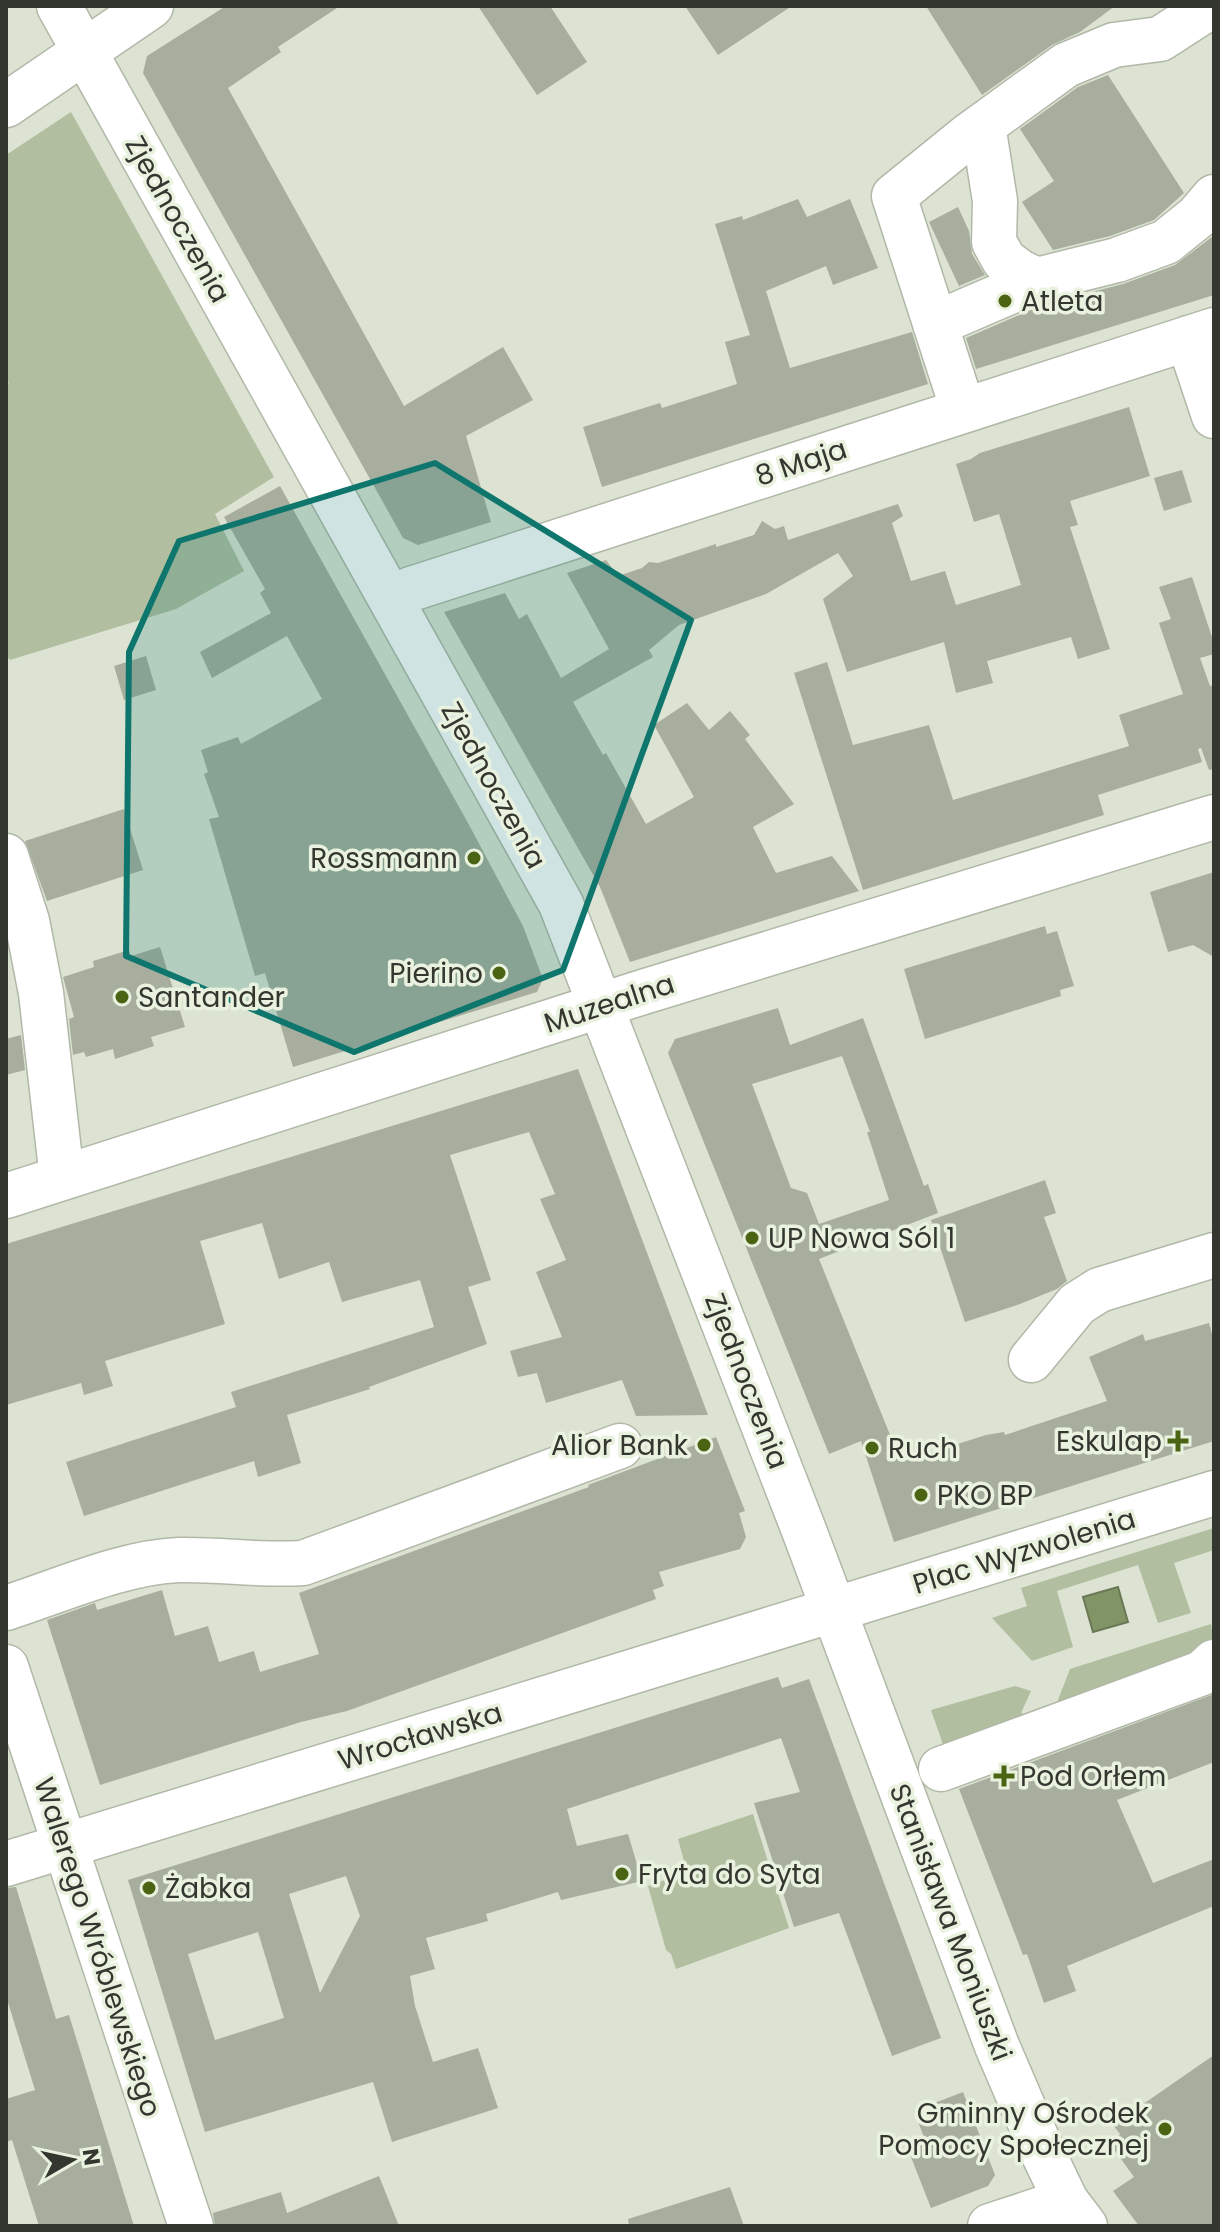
<svg xmlns="http://www.w3.org/2000/svg" width="1220" height="2232" viewBox="0 0 1220 2232" font-family="Poppins,sans-serif">
<style>
.green{fill:#b1bea0}
.water{fill:#819465;stroke:#6a7855;stroke-width:2}
.building{fill:#a7ae9e;fill-rule:evenodd}
.lines{fill:none;stroke-linecap:round;stroke-linejoin:round}
.minor-casing{stroke:#b1b8a8;stroke-width:47}
.minor{stroke:#fff;stroke-width:44}
.marked{fill:#0f766e;fill-opacity:0.2;stroke:#0f766e;stroke-width:6;stroke-linejoin:round}
.poi-dot{fill:#4b6414;stroke:#e9f1df;stroke-width:3}
.labels{text-anchor:middle;stroke-width:7;stroke-linejoin:round;paint-order:stroke}
.street-label{font-size:28px;fill:#343630;stroke:#e9f1df}
.poi-label{font-size:28px;fill:#343630;stroke:#e9f1df;text-anchor:start}
</style>
<rect width="100%" height="100%" fill="#dce3d2"/>
<path class="green" d="M 71,112 L 274,477 L 215,514 L 244,571 L 176,609 L 10,660 L 6,655 L 6,385 L 9,383 L 6,378 L 6,155 Z
M 1214,1528 L 1214,1550 L 1174,1563 L 1191,1613 L 1158,1623 L 1138,1565 L 1057,1591 L 1073,1647 L 1032,1661 L 992,1618 L 1027,1606 L 1021,1588 Z
M 1211,1624 L 1214,1645 L 1066,1708 L 1058,1700 L 1070,1669 Z
M 1015,1686 L 1031,1691 L 1021,1713 L 1026,1715 L 946,1753 L 931,1710 Z
M 753,1814 L 789,1928 L 676,1969 L 671,1954 L 666,1950 L 648,1886 L 687,1872 L 678,1839 Z"/>
<path class="water" d="M 1118,1587 L 1128,1622 L 1093,1632 L 1083,1597 Z"/>
<path class="building" d="M 226,6 L 340,6 L 278,47 L 281,52 L 228,88 L 404,406 L 503,347 L 533,400 L 466,436 L 491,522 L 418,545 L 403,538 L 143,73 L 147,56 Z
M 478,6 L 550,6 L 587,62 L 537,95 Z
M 685,6 L 792,6 L 718,55 Z
M 926,6 L 1115,6 L 1080,32 L 1052,45 L 982,95 Z
M 1108,75 L 1184,193 L 1154,220 L 1110,236 L 1053,250 L 1022,202 L 1054,181 L 1020,129 L 1078,87 Z
M 798,199 L 807,217 L 850,199 L 878,268 L 833,285 L 826,266 L 766,291 L 790,368 L 912,332 L 928,384 L 602,487 L 583,427 L 660,403 L 662,408 L 737,384 L 725,342 L 750,335 L 715,224 L 742,216 L 743,220 Z
M 958,207 L 969,231 L 972,254 L 985,275 L 959,286 L 929,222 Z
M 1212,237 L 1214,295 L 976,369 L 966,338 L 1045,304 L 1123,284 L 1175,265 Z
M 1129,407 L 1150,476 L 1070,501 L 1078,525 L 1070,527 L 1110,649 L 1078,659 L 1071,637 L 987,661 L 993,683 L 956,693 L 944,642 L 847,672 L 823,599 L 853,576 L 838,553 L 766,594 L 679,625 L 649,650 L 653,657 L 573,702 L 603,755 L 606,753 L 646,824 L 694,797 L 654,725 L 687,703 L 709,730 L 730,711 L 750,735 L 745,739 L 794,804 L 753,827 L 776,873 L 832,856 L 859,891 L 630,962 L 600,887 L 444,612 L 505,593 L 519,619 L 527,614 L 561,678 L 609,649 L 567,573 L 606,560 L 618,576 L 642,568 L 649,562 L 658,563 L 716,544 L 716,547 L 754,535 L 762,521 L 775,529 L 784,526 L 788,540 L 898,504 L 903,516 L 892,523 L 911,581 L 945,571 L 956,605 L 1021,585 L 999,514 L 974,522 L 956,464 L 971,459 L 980,453 Z
M 1182,470 L 1192,502 L 1164,511 L 1154,478 Z
M 280,486 L 468,823 L 523,926 L 543,979 L 537,992 L 293,1067 L 265,973 L 255,976 L 209,819 L 219,817 L 204,774 L 208,772 L 201,750 L 238,737 L 241,744 L 322,699 L 287,636 L 212,678 L 200,652 L 271,613 L 260,593 L 265,589 L 224,517 Z
M 1192,577 L 1214,643 L 1214,654 L 1200,658 L 1210,686 L 1214,685 L 1214,769 L 1209,770 L 1201,748 L 1198,749 L 1202,762 L 1098,795 L 1104,815 L 863,890 L 794,673 L 827,662 L 853,745 L 929,725 L 953,800 L 1129,746 L 1119,715 L 1183,694 L 1159,623 L 1171,619 L 1159,587 Z
M 146,656 L 156,690 L 124,700 L 114,666 Z
M 124,809 L 143,870 L 47,901 L 25,841 Z
M 1214,872 L 1214,957 L 1193,945 L 1168,952 L 1150,892 Z
M 1045,926 L 1047,934 L 1057,931 L 1074,986 L 1060,990 L 1061,996 L 925,1039 L 904,969 Z
M 160,947 L 185,1027 L 151,1037 L 154,1046 L 115,1059 L 113,1049 L 86,1057 L 84,1052 L 73,1055 L 69,1019 L 74,1017 L 63,977 L 94,967 L 93,961 L 129,950 L 131,956 Z
M 778,1008 L 790,1045 L 863,1018 L 924,1186 L 928,1184 L 938,1213 L 819,1259 L 901,1462 L 986,1435 L 1004,1432 L 1005,1435 L 1107,1401 L 1089,1357 L 1143,1334 L 1145,1341 L 1209,1323 L 1214,1342 L 1214,1441 L 894,1542 L 861,1441 L 829,1454 L 668,1053 L 675,1039 ZM 842,1056 L 870,1132 L 867,1132 L 889,1200 L 819,1224 L 807,1193 L 791,1188 L 752,1084 Z
M 21,1035 L 25,1070 L 6,1075 L 6,1039 Z
M 578,1069 L 708,1415 L 636,1416 L 622,1380 L 546,1403 L 537,1373 L 518,1377 L 510,1351 L 562,1337 L 536,1272 L 566,1260 L 540,1199 L 555,1194 L 529,1132 L 450,1155 L 491,1280 L 468,1287 L 487,1344 L 369,1387 L 370,1389 L 287,1415 L 301,1463 L 258,1477 L 254,1461 L 84,1516 L 66,1462 L 236,1407 L 231,1392 L 434,1327 L 420,1280 L 342,1302 L 329,1262 L 279,1279 L 262,1223 L 200,1241 L 225,1324 L 105,1361 L 113,1386 L 84,1395 L 81,1383 L 6,1405 L 6,1244 Z
M 1045,1180 L 1056,1213 L 1044,1217 L 1067,1281 L 1057,1289 L 1020,1304 L 965,1322 L 931,1220 Z
M 716,1437 L 745,1511 L 739,1513 L 746,1537 L 740,1549 L 659,1572 L 664,1586 L 653,1590 L 656,1599 L 347,1711 L 301,1722 L 100,1785 L 47,1620 L 95,1603 L 97,1610 L 162,1590 L 175,1636 L 208,1626 L 219,1662 L 254,1651 L 260,1672 L 319,1654 L 299,1593 L 589,1487 L 588,1485 Z
M 778,1677 L 782,1688 L 809,1679 L 941,2038 L 892,2056 L 839,1913 L 794,1927 L 754,1803 L 800,1792 L 781,1738 L 567,1809 L 577,1846 L 628,1834 L 642,1881 L 561,1900 L 558,1892 L 486,1914 L 488,1921 L 426,1938 L 435,1969 L 410,1976 L 415,2006 L 433,2062 L 478,2048 L 498,2108 L 392,2142 L 373,2082 L 205,2132 L 128,1880 ZM 346,1876 L 360,1916 L 320,1993 L 289,1894 ZM 258,1932 L 284,2018 L 215,2040 L 188,1954 Z
M 1214,1694 L 1214,1762 L 1117,1800 L 1153,1883 L 1214,1859 L 1214,1906 L 1067,1966 L 1076,1991 L 1044,2003 L 1027,1954 L 1023,1955 L 959,1789 Z
M 16,1887 L 56,2019 L 69,2015 L 134,2226 L 39,2226 L 12,2140 L 6,2142 L 6,2099 L 35,2090 L 6,1996 L 6,1888 Z
M 1214,2055 L 1214,2226 L 1139,2226 L 1113,2191 L 1134,2177 L 1113,2148 L 1120,2134 L 1113,2125 Z
M 963,2092 L 995,2175 L 988,2186 L 931,2208 L 907,2147 L 925,2140 L 914,2111 Z
M 379,2176 L 399,2226 L 215,2226 L 213,2213 L 281,2192 L 287,2213 Z
M 730,2187 L 744,2226 L 629,2226 L 628,2219 Z"/>
<g class="lines">
<defs>
<path id="minor" d="M 59,6 L 561,904 L 805,1533 L 997,2046 L 1043,2153 L 1066,2201 L 1085,2226
M 6,105 L 151,6
M 983,125 L 995,201 L 994,242 L 1004,260 L 1020,272 L 1037,280 L 1117,260 L 1166,242 L 1197,217 L 1214,197
M 935,324 L 1037,280
M 1188,338 L 1214,416
M 963,410 L 894,196 L 968,136 L 1066,65 L 1114,45 L 1160,39 L 1211,6
M 390,598 L 411,589 L 1214,330
M 6,856 L 27,921 L 41,993 L 62,1178
M 6,1196 L 643,992 L 1214,817
M 1031,1360 L 1077,1304 L 1099,1290 L 1214,1255
M 6,1608 C 59,1591 123,1562 179,1560 C 220,1559 261,1566 303,1563 L 620,1446
M 6,1667 L 191,2226
M 941,1769 L 1202,1673 L 1214,1662
M 6,1864 L 1214,1493
M 990,2226 L 1066,2201"/>
</defs>
<use href="#minor" class="minor-casing"/>
<use href="#minor" class="minor"/>
</g>
<path class="marked" d="M 435,463 L 691,620 L 563,970 L 354,1052 L 126,956 L 129,652 L 179,541 Z"/>
<g class="poi-dot">
<circle cx="1005" cy="301" r="8"/>
<circle cx="474" cy="858" r="8"/>
<circle cx="499" cy="973" r="8"/>
<circle cx="122" cy="997" r="8"/>
<circle cx="752" cy="1238" r="8"/>
<path d="M1174 1429h8v8h8v8h-8v8h-8v-8h-8v-8h8z"/>
<circle cx="704" cy="1445" r="8"/>
<circle cx="872" cy="1448" r="8"/>
<circle cx="921" cy="1495" r="8"/>
<path d="M1000 1764h8v8h8v8h-8v8h-8v-8h-8v-8h8z"/>
<circle cx="622" cy="1874" r="8"/>
<circle cx="149" cy="1888" r="8"/>
<circle cx="1165" cy="2129" r="8"/>
</g>
<g class="labels">
<g class="street-label">
<text transform="translate(178 219) rotate(61)" y="10">Zjednoczenia</text>
<text transform="translate(801 462) rotate(-18)" y="10">8 Maja</text>
<text transform="translate(494 785) rotate(61)" y="10">Zjednoczenia</text>
<text transform="translate(609 1003) rotate(-18)" y="10">Muzealna</text>
<text transform="translate(747 1381) rotate(69)" y="10">Zjednoczenia</text>
<text transform="translate(1024 1551) rotate(-17)" y="10">Plac Wyzwolenia</text>
<text transform="translate(420 1736) rotate(-17)" y="10">Wrocławska</text>
<text transform="translate(951 1922) rotate(69)" y="10">Stanisława Moniuszki</text>
<text transform="translate(98 1947) rotate(72)" y="10">Walerego Wróblewskiego</text>
</g>
<g class="poi-label">
<text x="1021" y="311">Atleta</text>
<text x="458" y="868" text-anchor="end">Rossmann</text>
<text x="483" y="983" text-anchor="end">Pierino</text>
<text x="138" y="1007">Santander</text>
<text x="768" y="1248">UP Nowa Sól 1</text>
<text x="1162" y="1451" text-anchor="end">Eskulap</text>
<text x="688" y="1455" text-anchor="end">Alior Bank</text>
<text x="888" y="1458">Ruch</text>
<text x="937" y="1505">PKO BP</text>
<text x="1020" y="1786">Pod Orłem</text>
<text x="638" y="1884">Fryta do Syta</text>
<text x="165" y="1898">Żabka</text>
<text x="1149" y="2123" text-anchor="end">Gminny Ośrodek<tspan x="1149" dy="32">Pomocy Społecznej</tspan></text>
</g>
</g>
<rect width="1220" height="2232" fill="none" stroke="#343630" stroke-width="16"/>
<g transform="translate(72 2160) rotate(81)" stroke="#e9f1df" stroke-width="6" paint-order="stroke">
<path d="M0-6L14 30L0 20L-14 30Z" fill="#343630"/>
<text y="-12" font-size="22" font-weight="bold" text-anchor="middle" fill="#343630">N</text>
</g>
</svg>
